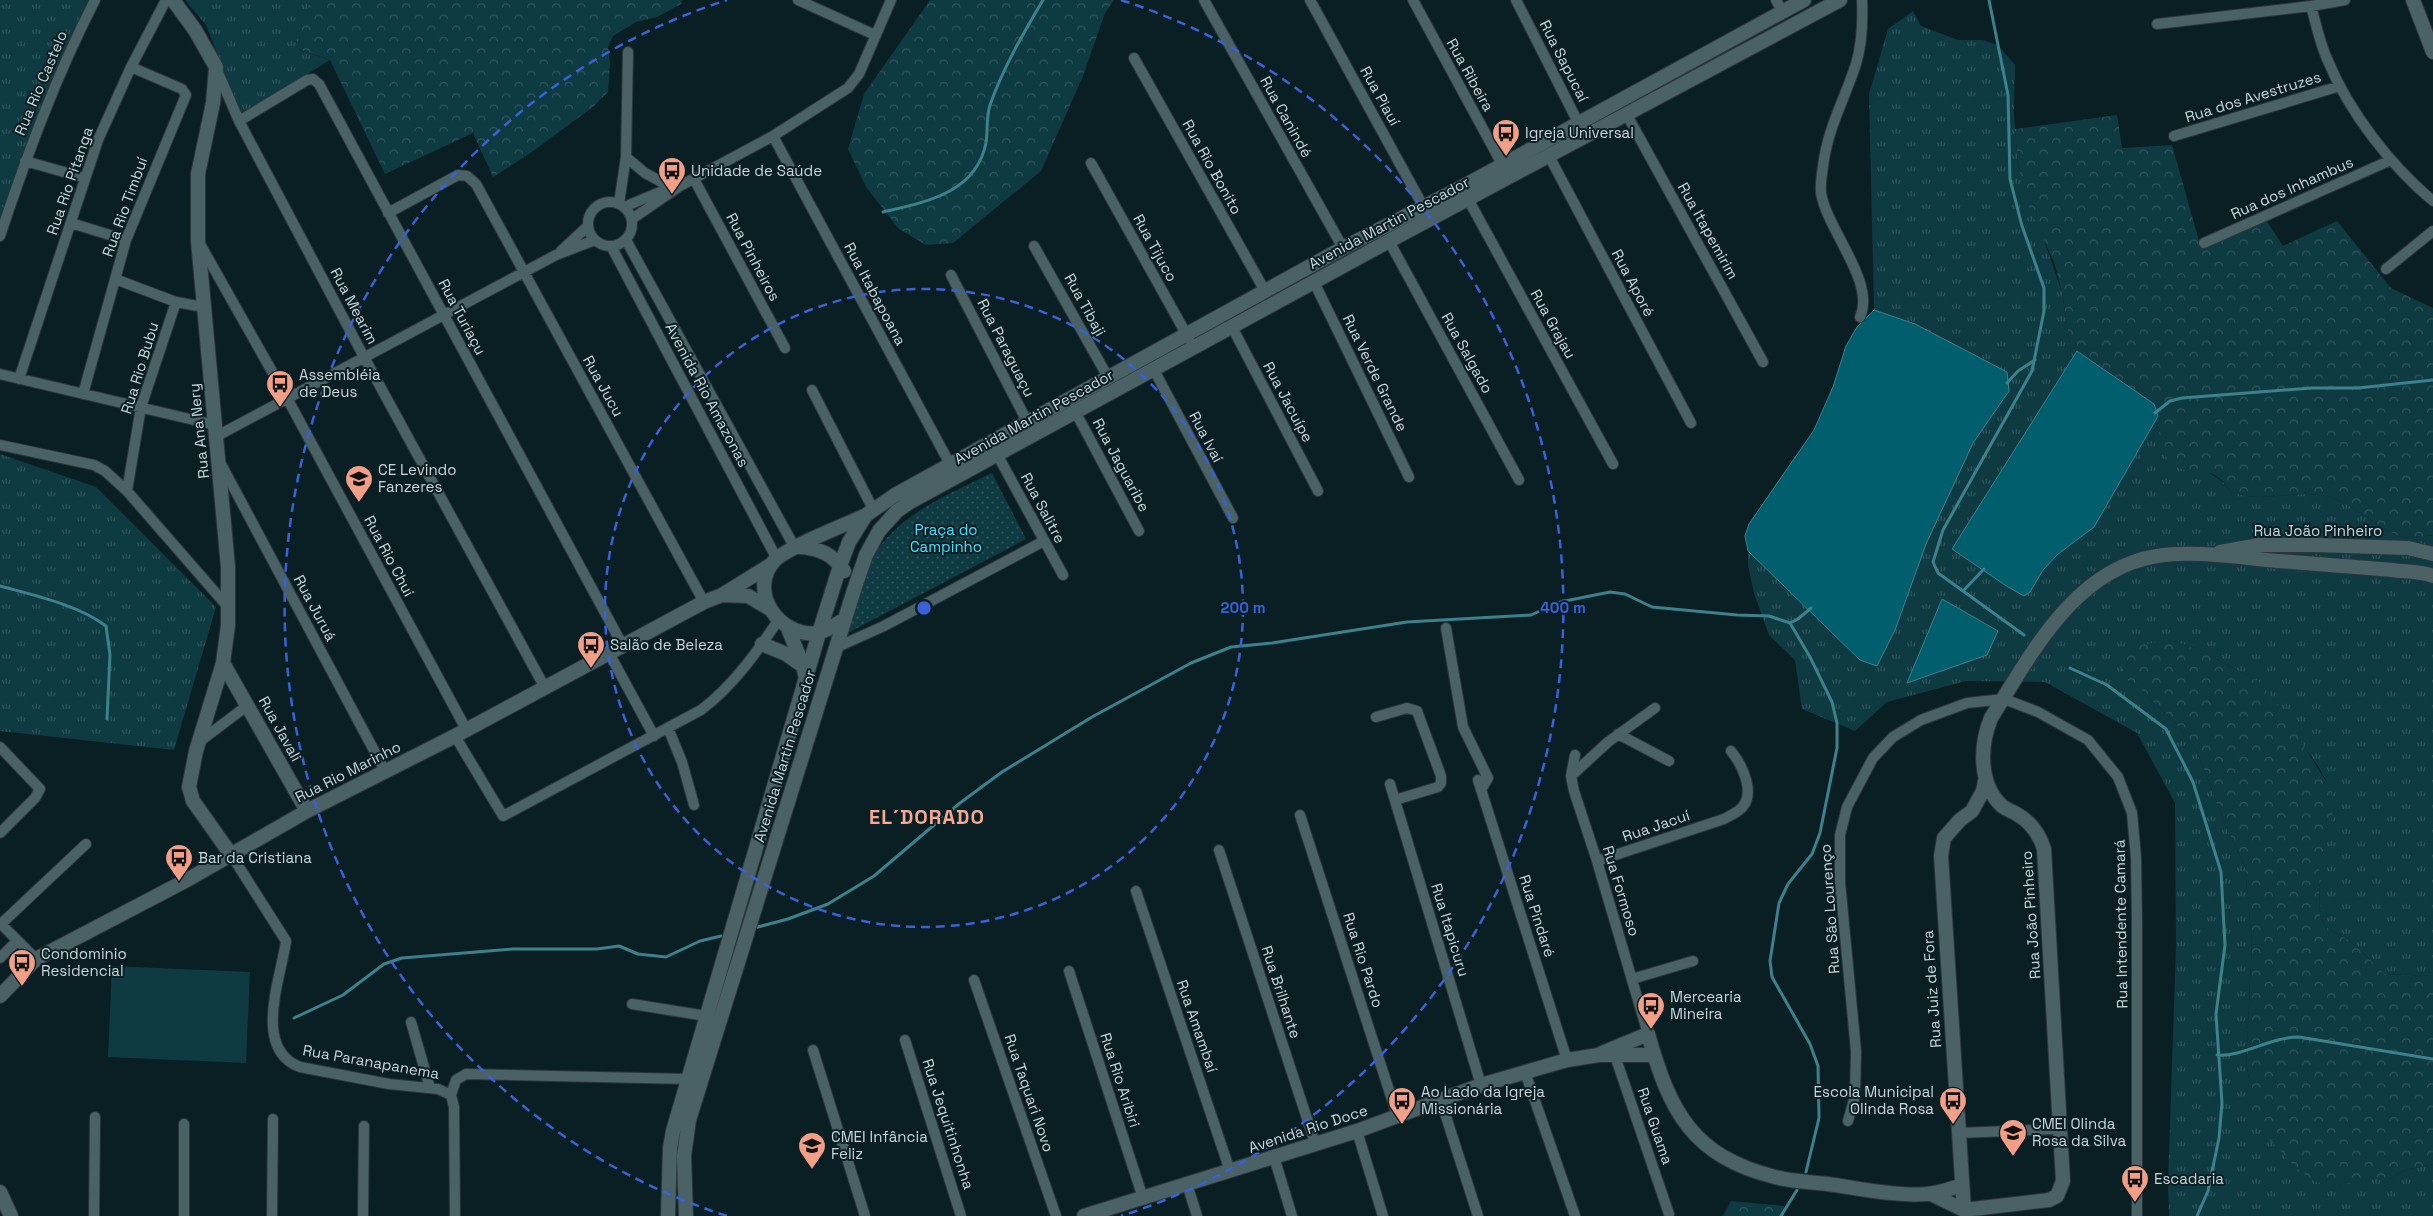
<svg xmlns="http://www.w3.org/2000/svg" width="2433" height="1216" viewBox="0 0 2433 1216" font-family="'Space Grotesk',sans-serif">
<style>
.grass{fill:url(#grass-tufts);fill-rule:evenodd}
.forest{fill:url(#forest-crowns)}
.park{fill:url(#park-dots)}
.garden{fill:#0e3a42}
.water{fill:#005e6d;stroke:#3c828d}
.lines{fill:none;stroke-linecap:round;stroke-linejoin:round}
.stream{stroke:#3c828d;stroke-width:3}
.minor-casing{stroke:#2c363a;stroke-width:12}
.tertiary-casing{stroke:#2c363a;stroke-width:16}
.minor{stroke:#4a6166;stroke-width:10}
.tertiary{stroke:#4a6166;stroke-width:14}
.ring{fill:none;stroke:#3762d8;stroke-width:2.5;stroke-dasharray:9 6}
.labels{text-anchor:middle;stroke-width:4;stroke-linejoin:round;paint-order:stroke}
.street-label{font-size:15px;fill:#c9d6d9;stroke:#0a1f24}
.poi-label{font-size:15px;fill:#c9d6d9;stroke:#0a1f24;text-anchor:start}
.park-label{font-size:15px;fill:#4de0fd;stroke:#0a1f24}
.district-label{font-size:20px;font-weight:bold;letter-spacing:1px;fill:#f7a890;stroke:#0a1f24}
.centre{fill:#3762d8;stroke:#0a1f24;stroke-width:2.5}
.ring-label{font-size:15px;text-anchor:middle;font-weight:bold;fill:#3762d8;stroke:#0a1f24;stroke-width:4;stroke-linejoin:round;paint-order:stroke}
</style>
<defs>
<pattern id="grass-tufts" width="24" height="20" patternUnits="userSpaceOnUse" patternTransform="scale(1.25)"><rect width="24" height="20" fill="#0e3a42"/><path d="M3 7l-1-3M5 7V3M7 7l1-3M15 17l-1-3M17 17v-4M19 17l1-3" fill="none" stroke="#30565d"/></pattern>
<pattern id="forest-crowns" width="20" height="18" patternUnits="userSpaceOnUse" patternTransform="scale(1.25)"><rect width="20" height="18" fill="#0e3a42"/><path d="M2 6a3 3 0 1 1 6 0M12 15a3 3 0 1 1 6 0" fill="none" stroke="#30565d"/></pattern>
<pattern id="park-dots" width="8" height="8" patternUnits="userSpaceOnUse" patternTransform="scale(1.25)"><rect width="8" height="8" fill="#0e3a42"/><path d="M2 2h.1M6 6h.1" fill="none" stroke="#30565d" stroke-width="1.8" stroke-linecap="round"/></pattern>
</defs>
<rect width="100%" height="100%" fill="#0a1f24"/>
<path class="grass" d="M 0,0 L 90,0 L 50,85 L 0,219 Z
M 185,0 L 312,0 L 299,50 L 330,60 L 241,115 L 206,25 Z
M 1913,11 L 1921,26 L 1958,40 L 1982,40 L 1998,45 L 2015,65 L 2014,114 L 2018,165 L 2062,292 L 2072,359 L 1952,549 L 2008,587 L 2024,595 L 2030,592 L 2043,570 L 2058,554 L 2094,527 L 2158,416 L 2161,439 L 2176,467 C 2189,469 2204,469 2216,477 C 2230,485 2223,492 2247,496 C 2274,500 2303,489 2330,497 C 2354,503 2388,538 2410,538 C 2418,538 2426,536 2433,535 L 2433,976 L 2385,974 L 2350,941 L 2326,927 L 2320,917 L 2319,873 L 2330,788 L 2318,766 L 2259,682 L 2198,649 L 2173,641 L 2152,644 L 2126,679 L 2141,690 L 2181,729 L 2197,752 L 2228,831 L 2245,866 L 2252,942 L 2246,1064 L 2250,1083 L 2339,1185 L 2367,1178 L 2389,1179 L 2405,1170 L 2433,1164 L 2433,1216 L 2169,1216 L 2168,1184 L 2176,946 L 2175,803 L 2137,733 L 2045,682 L 1966,681 L 1887,702 L 1855,731 L 1802,709 L 1795,660 L 1769,635 L 1754,593 L 1748,566 L 1748,551 L 1860,660 L 1877,666 L 1895,630 L 1926,544 L 1973,443 L 2009,391 L 2006,372 L 1915,324 L 1874,310 L 1869,94 L 1888,29 ZM 1942,600 L 1998,630 L 1986,655 Z
M 0,454 L 96,487 L 216,607 L 174,750 L 0,731 Z"/>
<path class="forest" d="M 312,0 L 682,0 L 681,4 L 657,17 L 636,22 L 613,36 L 608,47 L 610,64 L 608,92 L 593,107 L 529,154 L 493,177 L 473,133 L 385,174 L 330,60 L 297,49 L 297,34 Z
M 930,0 L 1114,0 L 1105,13 L 1083,76 L 1041,171 L 953,243 L 926,245 L 899,229 L 866,187 L 848,149 L 864,94 Z
M 2117,115 L 2122,148 L 2172,145 L 2201,248 L 2266,220 L 2283,246 L 2337,221 L 2391,288 L 2433,308 L 2433,535 C 2426,536 2418,538 2410,538 C 2388,538 2354,503 2330,497 C 2303,489 2274,500 2247,496 C 2223,492 2230,485 2216,476 C 2203,469 2188,473 2176,467 C 2159,459 2159,421 2154,404 L 2078,351 L 2072,359 L 2062,292 L 2054,262 L 2027,203 L 2018,165 L 2015,129 Z
M 2173,641 L 2198,649 L 2259,682 L 2282,710 L 2330,788 L 2334,809 L 2319,873 L 2320,917 L 2326,927 L 2350,941 L 2385,974 L 2433,976 L 2433,1164 L 2405,1170 L 2389,1179 L 2367,1179 L 2339,1185 L 2315,1182 L 2296,1168 L 2252,1121 L 2250,1083 L 2246,1064 L 2252,942 L 2245,866 L 2228,831 L 2197,752 L 2181,729 L 2141,690 L 2126,679 L 2121,669 L 2126,646 Z
M 1731,1201 L 1784,1206 L 1784,1216 L 1723,1216 Z"/>
<path class="park" d="M 992,473 L 1026,539 L 846,634 C 852,614 856,591 865,572 C 888,518 943,497 992,473 Z"/>
<path class="garden" d="M 112,966 L 250,972 L 246,1063 L 108,1057 Z"/>
<path class="water" d="M 1874,310 L 1915,324 L 2007,372 L 2009,391 L 1973,443 L 1926,544 L 1895,630 L 1877,666 L 1860,660 L 1748,551 L 1745,536 L 1749,524 L 1814,430 L 1833,387 L 1846,346 L 1857,327 Z
M 2077,351 L 2154,404 L 2158,416 L 2094,527 L 2058,554 L 2043,570 L 2030,592 L 2024,596 L 2008,587 L 1952,549 Z
M 1942,599 L 1998,631 L 1987,655 L 1907,683 Z"/>
<g class="lines">
<path class="stream" d="M 1989,0 L 2008,95 L 2010,179 L 2022,226 L 2044,288 L 2044,311 L 2032,371 L 1943,530 L 1933,562 L 1938,573 L 2024,635
M 883,212 C 926,202 976,193 986,143 C 988,130 986,118 990,105 C 1003,68 1023,34 1043,0
M 2007,383 L 2018,371 L 2035,360
M 2155,413 L 2170,401 L 2182,398 L 2312,388 L 2358,388 L 2433,380
M 0,586 C 33,595 79,605 106,626 L 110,655 L 107,719
M 1964,590 L 1984,569
M 1790,623 L 1810,657 L 1832,702 L 1837,723 L 1837,748 L 1820,833 L 1812,854 L 1788,884 L 1779,903 L 1770,961 L 1772,977 L 1810,1044 L 1818,1066 L 1819,1118 L 1806,1172
M 2070,668 L 2107,685 L 2166,729 L 2193,782 L 2221,872 L 2225,945 L 2216,1014 L 2222,1103 L 2219,1138 L 2208,1191 L 2197,1216
M 754,928 L 788,919 L 828,904 L 874,876 L 960,803 L 1002,772 L 1092,717 L 1191,663 L 1231,647 L 1272,643 L 1407,622 L 1531,615 L 1560,602 L 1610,592 L 1625,594 L 1652,607 L 1737,615 L 1769,616 L 1790,623 L 1798,619 L 1811,608
M 294,1018 L 343,995 L 384,964 L 402,958 L 513,949 L 597,949 L 619,946 L 638,954 L 666,957 L 700,941 L 721,936
M 2217,1055 C 2243,1057 2270,1037 2299,1037 L 2433,1059
M 1781,1216 L 1797,1190"/>
<defs>
<path id="minor" d="M 798,0 L 875,35
M 1204,0 L 1343,248
M 1310,0 L 1423,206
M 1413,0 L 1502,164
M 1516,0 L 1585,136
M 1776,0 L 1782,11
M 2311,6 C 2316,24 2320,44 2328,61 C 2349,112 2391,166 2433,201
M 2157,24 L 2311,6 L 2345,0
M 1134,58 L 1265,291
M 217,70 L 239,121 L 364,357 L 544,686
M 1627,115 L 1763,362
M 239,121 L 307,80 L 313,79 L 319,84 L 623,646
M 773,136 L 951,466
M 2174,136 L 2340,86
M 1549,156 L 1691,423
M 626,157 L 645,173 L 671,187
M 25,161 L 85,178
M 1091,163 L 1189,339
M 694,179 L 785,348
M 1468,199 L 1613,464
M588 224a22 22 0 1 1 44 0a22 22 0 1 1-44 0Z
M 619,203 L 626,157 L 628,52
M 624,207 L 667,189
M 388,213 L 458,175 L 467,176 L 476,184 L 704,602
M 632,219 L 680,186 L 773,136 L 848,88 L 859,74 L 891,0
M 71,223 L 126,240
M 0,236 C 27,155 56,76 95,0
M 626,240 L 795,548
M 1389,241 L 1519,480
M 2204,243 L 2391,160
M 200,244 L 287,398 L 466,729
M 611,246 L 777,559
M 1034,246 L 1109,379
M 561,251 L 588,226
M 2386,269 L 2433,231
M 951,275 L 1030,427
M 115,279 L 176,302 L 203,307
M 1314,282 L 1409,477
M 176,302 L 141,407 L 127,491 L 228,607
M 1860,317 C 1876,282 1827,230 1821,193 C 1820,184 1822,175 1823,166 C 1828,127 1844,101 1856,64 C 1862,44 1863,22 1862,0
M 1232,327 L 1318,491
M 1154,370 L 1233,518
M 0,374 L 215,425
M 19,379 L 98,140 L 131,67 L 166,0
M 812,390 L 873,509
M 83,394 L 126,240 L 186,95 L 182,89 L 131,67
M 1076,413 L 1139,531
M 217,436 L 556,255 L 595,240
M 0,445 L 94,465 L 105,471 L 127,491
M 998,456 L 1063,575
M 221,464 L 385,771
M 1446,628 L 1463,727 L 1488,778 L 1481,790
M 835,648 L 884,626 L 1044,541
M 609,653 L 654,736
M 1376,717 L 1407,708 L 1417,711 L 1441,776 L 1441,783 L 1438,787 L 1395,800
M 668,728 L 682,762 L 694,805
M 1618,734 L 1669,761
M 455,736 L 503,816 L 701,710 C 733,686 757,652 779,619
M 199,742 L 248,705
M 0,747 L 40,789 L 35,798 L 0,833
M 1575,755 L 1571,776 L 1574,791 L 1597,861 L 1648,1034
M 1571,776 L 1608,742 L 1655,708
M 1478,780 L 1567,1060
M 1390,784 L 1481,1085
M 1300,815 L 1397,1115
M 1219,850 L 1315,1143
M 232,856 L 286,941 C 281,978 252,1049 300,1067 L 389,1084 L 438,1089 L 451,1095 L 454,1107 L 455,1216
M 1597,861 L 1724,819 C 1729,816 1734,814 1738,811 C 1758,797 1743,766 1731,751
M 1136,891 L 1230,1171
M 0,923 L 36,959
M 1,924 L 86,844
M 0,958 L 17,941
M 1069,971 L 1143,1198
M 1632,979 L 1693,961
M 974,980 L 1056,1216
M 632,1004 L 706,1016
M 411,1022 L 430,1088
M 905,1040 L 961,1216
M 813,1050 L 865,1216
M 1613,1050 L 1669,1214
M 1525,1072 L 1575,1216
M 451,1095 L 456,1080 L 466,1074 L 688,1079
M 1441,1101 L 1478,1216
M 1848,1121 L 1855,1096 L 1856,1051 L 1840,882 L 1840,835 L 1847,807 L 1873,758 L 1893,737 L 1921,720 L 1967,703 L 2004,699 L 2038,712 L 2088,740 L 2118,777 L 2132,813 L 2136,858 L 2137,923 L 2137,1216
M 1357,1131 L 1383,1216
M 1958,1133 L 2059,1129
M 1274,1157 L 1292,1216
M 1187,1184 L 1197,1216
M 94,1216 L 95,1117
M 184,1216 L 184,1124
M 272,1216 L 273,1119
M 363,1216 L 364,1126"/>
<path id="tertiary" d="M 173,0 L 195,30 L 216,67 L 213,103 L 198,174 L 198,241 L 228,567 L 228,625 L 223,663 L 196,751 L 189,787 L 193,801 L 232,856
M 2413,0 L 2433,52
M 799,547 C 819,548 833,554 844,571
M 2220,552 L 2259,545 L 2315,545 L 2408,548 L 2433,554
M 723,595 L 748,596 L 770,609
M 845,619 C 837,624 827,631 817,633 C 780,638 746,591 775,560 C 788,547 845,525 864,516
M 787,626 L 803,666 L 806,679
M 762,644 L 786,654 L 803,666
M 223,663 L 307,811
M 0,996 L 36,959 L 187,880 L 307,811 L 455,736 L 704,602 L 722,595 L 772,564
M 1602,1053 L 1648,1034 C 1670,1112 1692,1156 1775,1177 C 1794,1182 1815,1182 1835,1185 C 1861,1189 1908,1198 1933,1193 C 1943,1192 1952,1188 1962,1185
M 0,1192 L 11,1216
M 1931,1194 L 1964,1210
M 1964,1210 L 2049,1200 L 2057,1196 L 2063,1181 L 2044,849 C 2039,833 2030,821 2015,813 C 2011,811 2006,809 2002,806 C 1978,784 1980,745 1991,718 C 2031,655 2074,569 2157,556 C 2199,549 2251,560 2293,562 C 2326,565 2359,567 2392,570 C 2406,572 2420,571 2433,576
M 1964,1210 L 1941,856 L 1944,838 L 1960,820 L 1972,811 L 1983,791 L 1985,781
M 668,1216 L 670,1148 L 673,1131 L 819,633 L 840,566 L 849,542 L 866,515 L 895,495 L 1343,248 L 1462,187 L 1804,0
M 686,1216 L 684,1156 L 689,1120 L 854,590 L 866,555 L 879,531 L 897,511 L 910,502 L 1389,241 L 1840,0
M 1084,1216 L 1357,1131 L 1481,1085 L 1567,1060 L 1599,1055 L 1654,1055"/>
</defs>
<use href="#minor" class="minor-casing"/>
<use href="#tertiary" class="tertiary-casing"/>
<use href="#minor" class="minor"/>
<use href="#tertiary" class="tertiary"/>
</g>
<g class="ring">
<circle cx="924" cy="608" r="319"/>
<path d="M727 1216A639 639 0 0 1 727 0M1121 0A639 639 0 0 1 1121 1216"/>
</g>
<defs>
<symbol id="bus-pin" viewBox="-11 -11 22 30"><path d="M0 17L-7.5 6A9.5 9.5 0 1 1 7.5 6Z" fill="#f39f85" stroke="#0a1f24"/><path d="M-5-6H5V4H4V6H2V4H-2V6H-4V4H-5ZM-3.5-4V0h7V-4ZM-3.5 1.2v1.5H-2V1.2ZM2 1.2v1.5H3.5V1.2Z" fill="#111"/></symbol>
<symbol id="school-pin" viewBox="-11 -11 22 30"><path d="M0 17L-7.5 6A9.5 9.5 0 1 1 7.5 6Z" fill="#f39f85" stroke="#0a1f24"/><path d="M0-5L7-2L0 1L-7-2ZM-4 1L0 2.5L4 1V4Q0 6-4 4Z" fill="#111"/></symbol>
</defs>
<g fill-rule="evenodd">
<use href="#bus-pin" x="1490" y="117" width="32" height="43"/>
<use href="#bus-pin" x="656" y="155" width="32" height="43"/>
<use href="#bus-pin" x="264" y="368" width="32" height="43"/>
<use href="#school-pin" x="343" y="463" width="32" height="43"/>
<use href="#bus-pin" x="575" y="629" width="32" height="43"/>
<use href="#bus-pin" x="163" y="842" width="32" height="43"/>
<use href="#bus-pin" x="6" y="947" width="32" height="43"/>
<use href="#bus-pin" x="1635" y="990" width="32" height="43"/>
<use href="#bus-pin" x="1386" y="1085" width="32" height="43"/>
<use href="#bus-pin" x="1937" y="1085" width="32" height="43"/>
<use href="#school-pin" x="1997" y="1117" width="32" height="43"/>
<use href="#school-pin" x="796" y="1130" width="32" height="43"/>
<use href="#bus-pin" x="2119" y="1163" width="32" height="43"/>
</g>
<g class="labels">
<g class="street-label">
<text transform="translate(1564 61) rotate(63)" y="5">Rua Sapucaí</text>
<text transform="translate(1470 75) rotate(61)" y="5">Rua Ribeira</text>
<text transform="translate(41 83) rotate(-67)" y="5">Rua Rio Castelo</text>
<text transform="translate(1380 96) rotate(61)" y="5">Rua Piauí</text>
<text transform="translate(2253 97) rotate(-17)" y="5">Rua dos Avestruzes</text>
<text transform="translate(1286 117) rotate(61)" y="5">Rua Canindé</text>
<text transform="translate(1212 167) rotate(61)" y="5">Rua Rio Bonito</text>
<text transform="translate(70 181) rotate(-71)" y="5">Rua Rio Pitanga</text>
<text transform="translate(2292 188) rotate(-24)" y="5">Rua dos Inhambus</text>
<text transform="translate(125 207) rotate(-70)" y="5">Rua Rio Timbuí</text>
<text transform="translate(1389 223) rotate(-28)" y="5">Avenida Martin Pescador</text>
<text transform="translate(1708 231) rotate(61)" y="5">Rua Itapemirim</text>
<text transform="translate(1155 248) rotate(61)" y="5">Rua Tijuco</text>
<text transform="translate(753 257) rotate(62)" y="5">Rua Pinheiros</text>
<text transform="translate(1633 283) rotate(62)" y="5">Rua Aporé</text>
<text transform="translate(875 294) rotate(62)" y="5">Rua Itabapoana</text>
<text transform="translate(1085 305) rotate(61)" y="5">Rua Tibaji</text>
<text transform="translate(354 306) rotate(62)" y="5">Rua Mearim</text>
<text transform="translate(462 317) rotate(62)" y="5">Rua Turiaçu</text>
<text transform="translate(1553 324) rotate(61)" y="5">Rua Grajau</text>
<text transform="translate(1006 348) rotate(63)" y="5">Rua Paraguaçu</text>
<text transform="translate(1467 353) rotate(61)" y="5">Rua Salgado</text>
<text transform="translate(140 368) rotate(-73)" y="5">Rua Rio Bubu</text>
<text transform="translate(1375 373) rotate(64)" y="5">Rua Verde Grande</text>
<text transform="translate(603 386) rotate(61)" y="5">Rua Jucu</text>
<text transform="translate(707 395) rotate(62)" y="5">Avenida Rio Amazonas</text>
<text transform="translate(1288 402) rotate(62)" y="5">Rua Jacuípe</text>
<text transform="translate(1034 417) rotate(-29)" y="5">Avenida Martin Pescador</text>
<text transform="translate(199 431) rotate(-96)" y="5">Rua Ana Nery</text>
<text transform="translate(1206 437) rotate(62)" y="5">Rua Ivaí</text>
<text transform="translate(1121 465) rotate(62)" y="5">Rua Jaguaribe</text>
<text transform="translate(1043 508) rotate(62)" y="5">Rua Salitre</text>
<text x="2318" y="536">Rua João Pinheiro</text>
<text transform="translate(389 556) rotate(62)" y="5">Rua Rio Chuí</text>
<text transform="translate(315 608) rotate(62)" y="5">Rua Juruá</text>
<text transform="translate(280 729) rotate(61)" y="5">Rua Javali</text>
<text transform="translate(785 756) rotate(-73)" y="5">Avenida Martin Pescador</text>
<text transform="translate(348 772) rotate(-27)" y="5">Rua Rio Marinho</text>
<text transform="translate(1656 826) rotate(-19)" y="5">Rua Jacuí</text>
<text transform="translate(1621 891) rotate(73)" y="5">Rua Formoso</text>
<text transform="translate(1830 909) rotate(-94)" y="5">Rua São Lourenço</text>
<text transform="translate(2031 915) rotate(-94)" y="5">Rua João Pinheiro</text>
<text transform="translate(1537 916) rotate(72)" y="5">Rua Pindaré</text>
<text transform="translate(2121 924) rotate(-91)" y="5">Rua Intendente Camará</text>
<text transform="translate(1450 930) rotate(73)" y="5">Rua Itapicuru</text>
<text transform="translate(1363 960) rotate(72)" y="5">Rua Rio Pardo</text>
<text transform="translate(1932 989) rotate(-94)" y="5">Rua Juiz de Fora</text>
<text transform="translate(1281 992) rotate(72)" y="5">Rua Brilhante</text>
<text transform="translate(1197 1026) rotate(71)" y="5">Rua Amambaí</text>
<text transform="translate(371 1062) rotate(10)" y="5">Rua Paranapanema</text>
<text transform="translate(1120 1080) rotate(72)" y="5">Rua Rio Aribiri</text>
<text transform="translate(1029 1093) rotate(71)" y="5">Rua Taquari Novo</text>
<text transform="translate(948 1124) rotate(72)" y="5">Rua Jequitinhonha</text>
<text transform="translate(1655 1126) rotate(71)" y="5">Rua Guama</text>
<text transform="translate(1308 1129) rotate(-18)" y="5">Avenida Rio Doce</text>
</g>
<g class="poi-label">
<text x="1525" y="138">Igreja Universal</text>
<text x="691" y="176">Unidade de Saúde</text>
<text x="299" y="380">Assembléia<tspan x="299" dy="17">de Deus</tspan></text>
<text x="378" y="475">CE Levindo<tspan x="378" dy="17">Fanzeres</tspan></text>
<text x="610" y="650">Salão de Beleza</text>
<text x="198" y="863">Bar da Cristiana</text>
<text x="41" y="959">Condominio<tspan x="41" dy="17">Residencial</tspan></text>
<text x="1670" y="1002">Mercearia<tspan x="1670" dy="17">Mineira</tspan></text>
<text x="1421" y="1097">Ao Lado da Igreja<tspan x="1421" dy="17">Missionária</tspan></text>
<text x="1934" y="1097" text-anchor="end">Escola Municipal<tspan x="1934" dy="17">Olinda Rosa</tspan></text>
<text x="2032" y="1129">CMEI Olinda<tspan x="2032" dy="17">Rosa da Silva</tspan></text>
<text x="831" y="1142">CMEI Infância<tspan x="831" dy="17">Feliz</tspan></text>
<text x="2154" y="1184">Escadaria</text>
</g>
<g class="park-label">
<text x="946" y="535">Praça do<tspan x="946" dy="17">Campinho</tspan></text>
</g>
<g class="district-label">
<text x="927" y="824">EL´DORADO</text>
</g>
</g>
<circle cx="924" cy="608" r="8" class="centre"/>
<g class="ring-label">
<text x="1243" y="613">200 m</text>
<text x="1563" y="613">400 m</text>
</g>
</svg>
